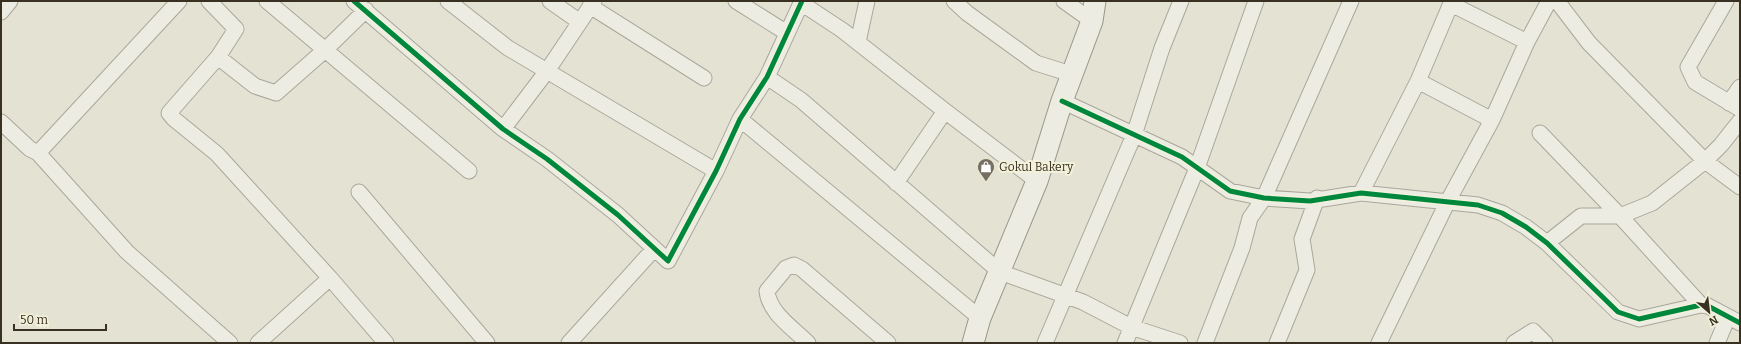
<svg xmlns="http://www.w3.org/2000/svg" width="1741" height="344" viewBox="0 0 1741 344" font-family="Bitter,serif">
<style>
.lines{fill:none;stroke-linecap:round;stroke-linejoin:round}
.street-casing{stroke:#aaa79a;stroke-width:17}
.secondary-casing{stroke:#99968a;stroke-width:23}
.street{stroke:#ecece3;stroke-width:15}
.secondary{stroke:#ecece3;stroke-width:21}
.cycleway-casing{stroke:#f3f1da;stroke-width:8}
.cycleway{stroke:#00873e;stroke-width:5}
.labels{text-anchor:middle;stroke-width:4;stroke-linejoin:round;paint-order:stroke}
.poi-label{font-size:12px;fill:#383122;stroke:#f3f1da;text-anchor:start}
</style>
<rect width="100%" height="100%" fill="#e4e2d2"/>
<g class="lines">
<defs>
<path id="street" d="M 209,1 L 236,29 L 218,57 L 169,113 L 174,119 L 217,154 L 330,278 L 386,343
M 267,1 L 469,171
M 354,1 L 503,129 L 547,159 L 618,215 L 668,261 L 716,171 L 740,119 L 767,77 L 802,1
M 448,1 L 508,48 L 716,171
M 550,1 L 580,22
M 736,1 L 787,33
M 954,1 L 967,13 L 1036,63 L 1071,74
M 1064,1 L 1092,21
M 1557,1 L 1589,43 L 1705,161 L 1721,145 L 1740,121
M 1726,1 L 1688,67 L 1695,82 L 1740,109
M 801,3 L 842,30 L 945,111 L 1037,181
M 1451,4 L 1527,42
M 590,6 L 704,78
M 1,12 L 10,1
M 858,42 L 867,1
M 218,57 L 255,86 L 276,93 L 325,50 L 366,10
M 767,77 L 801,100 L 1000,272 L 1083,302 L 1131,327 L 1180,343
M 1418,81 L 1492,120
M 1062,101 L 1182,157 L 1230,191 L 1264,198 L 1310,201 L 1361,193 L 1478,205 L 1502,213 L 1526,227 L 1547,243 L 1618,312 L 1639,319 L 1701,305 L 1708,306 L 1740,323
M 1729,103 L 1740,87
M 740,119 L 980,318
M 1,122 L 30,149 L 38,153 L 127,252 L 230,343
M 503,129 L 547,71 L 594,1
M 1540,133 L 1620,216 L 1701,305
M 38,153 L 179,1
M 896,183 L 945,111
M 359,192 L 487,343
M 1361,193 L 1418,81 L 1452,1
M 1547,243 L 1581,216 L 1620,216 L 1652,203 L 1705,161 L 1740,187
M 258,343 L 330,278
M 569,343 L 654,249
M 808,343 C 793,328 769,313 767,291 L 786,268 L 794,265 L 802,269 L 888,343
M 1045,343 L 1134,135 L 1162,48 L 1181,1
M 1125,343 L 1197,168 L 1256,1
M 1205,343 L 1242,248 L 1250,218 L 1264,198 L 1351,1
M 1277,343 L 1307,270 L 1302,239 L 1317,198
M 1379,343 L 1448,201 L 1492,120 L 1527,42 L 1549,1
M 1514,343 L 1533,331 L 1545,343
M 1717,343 L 1728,317"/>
<path id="secondary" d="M 973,343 L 980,318 L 1037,181 L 1062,101 L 1092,21 L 1095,1"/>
</defs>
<use href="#street" class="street-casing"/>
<use href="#secondary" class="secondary-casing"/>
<use href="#street" class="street"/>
<use href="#secondary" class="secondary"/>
<defs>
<path id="cycleway" d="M 354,1 L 503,129 L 547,159 L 618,215 L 668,261 L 716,171 L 740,119 L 767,77 L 802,1
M 1062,101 L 1182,157 L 1230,191 L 1264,198 L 1310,201 L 1361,193 L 1478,205 L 1502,213 L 1526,227 L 1547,243 L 1618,312 L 1639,319 L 1701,305 L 1708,306 L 1740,323"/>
</defs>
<use href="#cycleway" class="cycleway-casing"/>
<use href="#cycleway" class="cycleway"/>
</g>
<defs>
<symbol id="shop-pin" viewBox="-11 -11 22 30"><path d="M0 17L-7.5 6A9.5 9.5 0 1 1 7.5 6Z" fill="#746f60" stroke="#f3f1da"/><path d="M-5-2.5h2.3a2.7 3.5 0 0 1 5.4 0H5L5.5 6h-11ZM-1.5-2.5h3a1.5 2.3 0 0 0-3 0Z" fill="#fff"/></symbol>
</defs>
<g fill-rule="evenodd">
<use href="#shop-pin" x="976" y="157" width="20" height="27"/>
</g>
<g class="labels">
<g class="poi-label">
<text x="999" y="171">Gokul Bakery</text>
</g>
</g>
<rect width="1741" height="344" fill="none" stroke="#383122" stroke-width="4"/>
<g transform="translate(1709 312) rotate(152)" stroke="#f3f1da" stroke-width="3" paint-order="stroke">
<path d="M0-3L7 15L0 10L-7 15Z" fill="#383122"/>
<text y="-6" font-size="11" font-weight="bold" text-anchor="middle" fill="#383122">N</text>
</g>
<path d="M14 324v6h92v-6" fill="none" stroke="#383122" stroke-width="2"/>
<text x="20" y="324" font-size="12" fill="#383122" stroke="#f3f1da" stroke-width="3" paint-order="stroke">50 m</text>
</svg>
